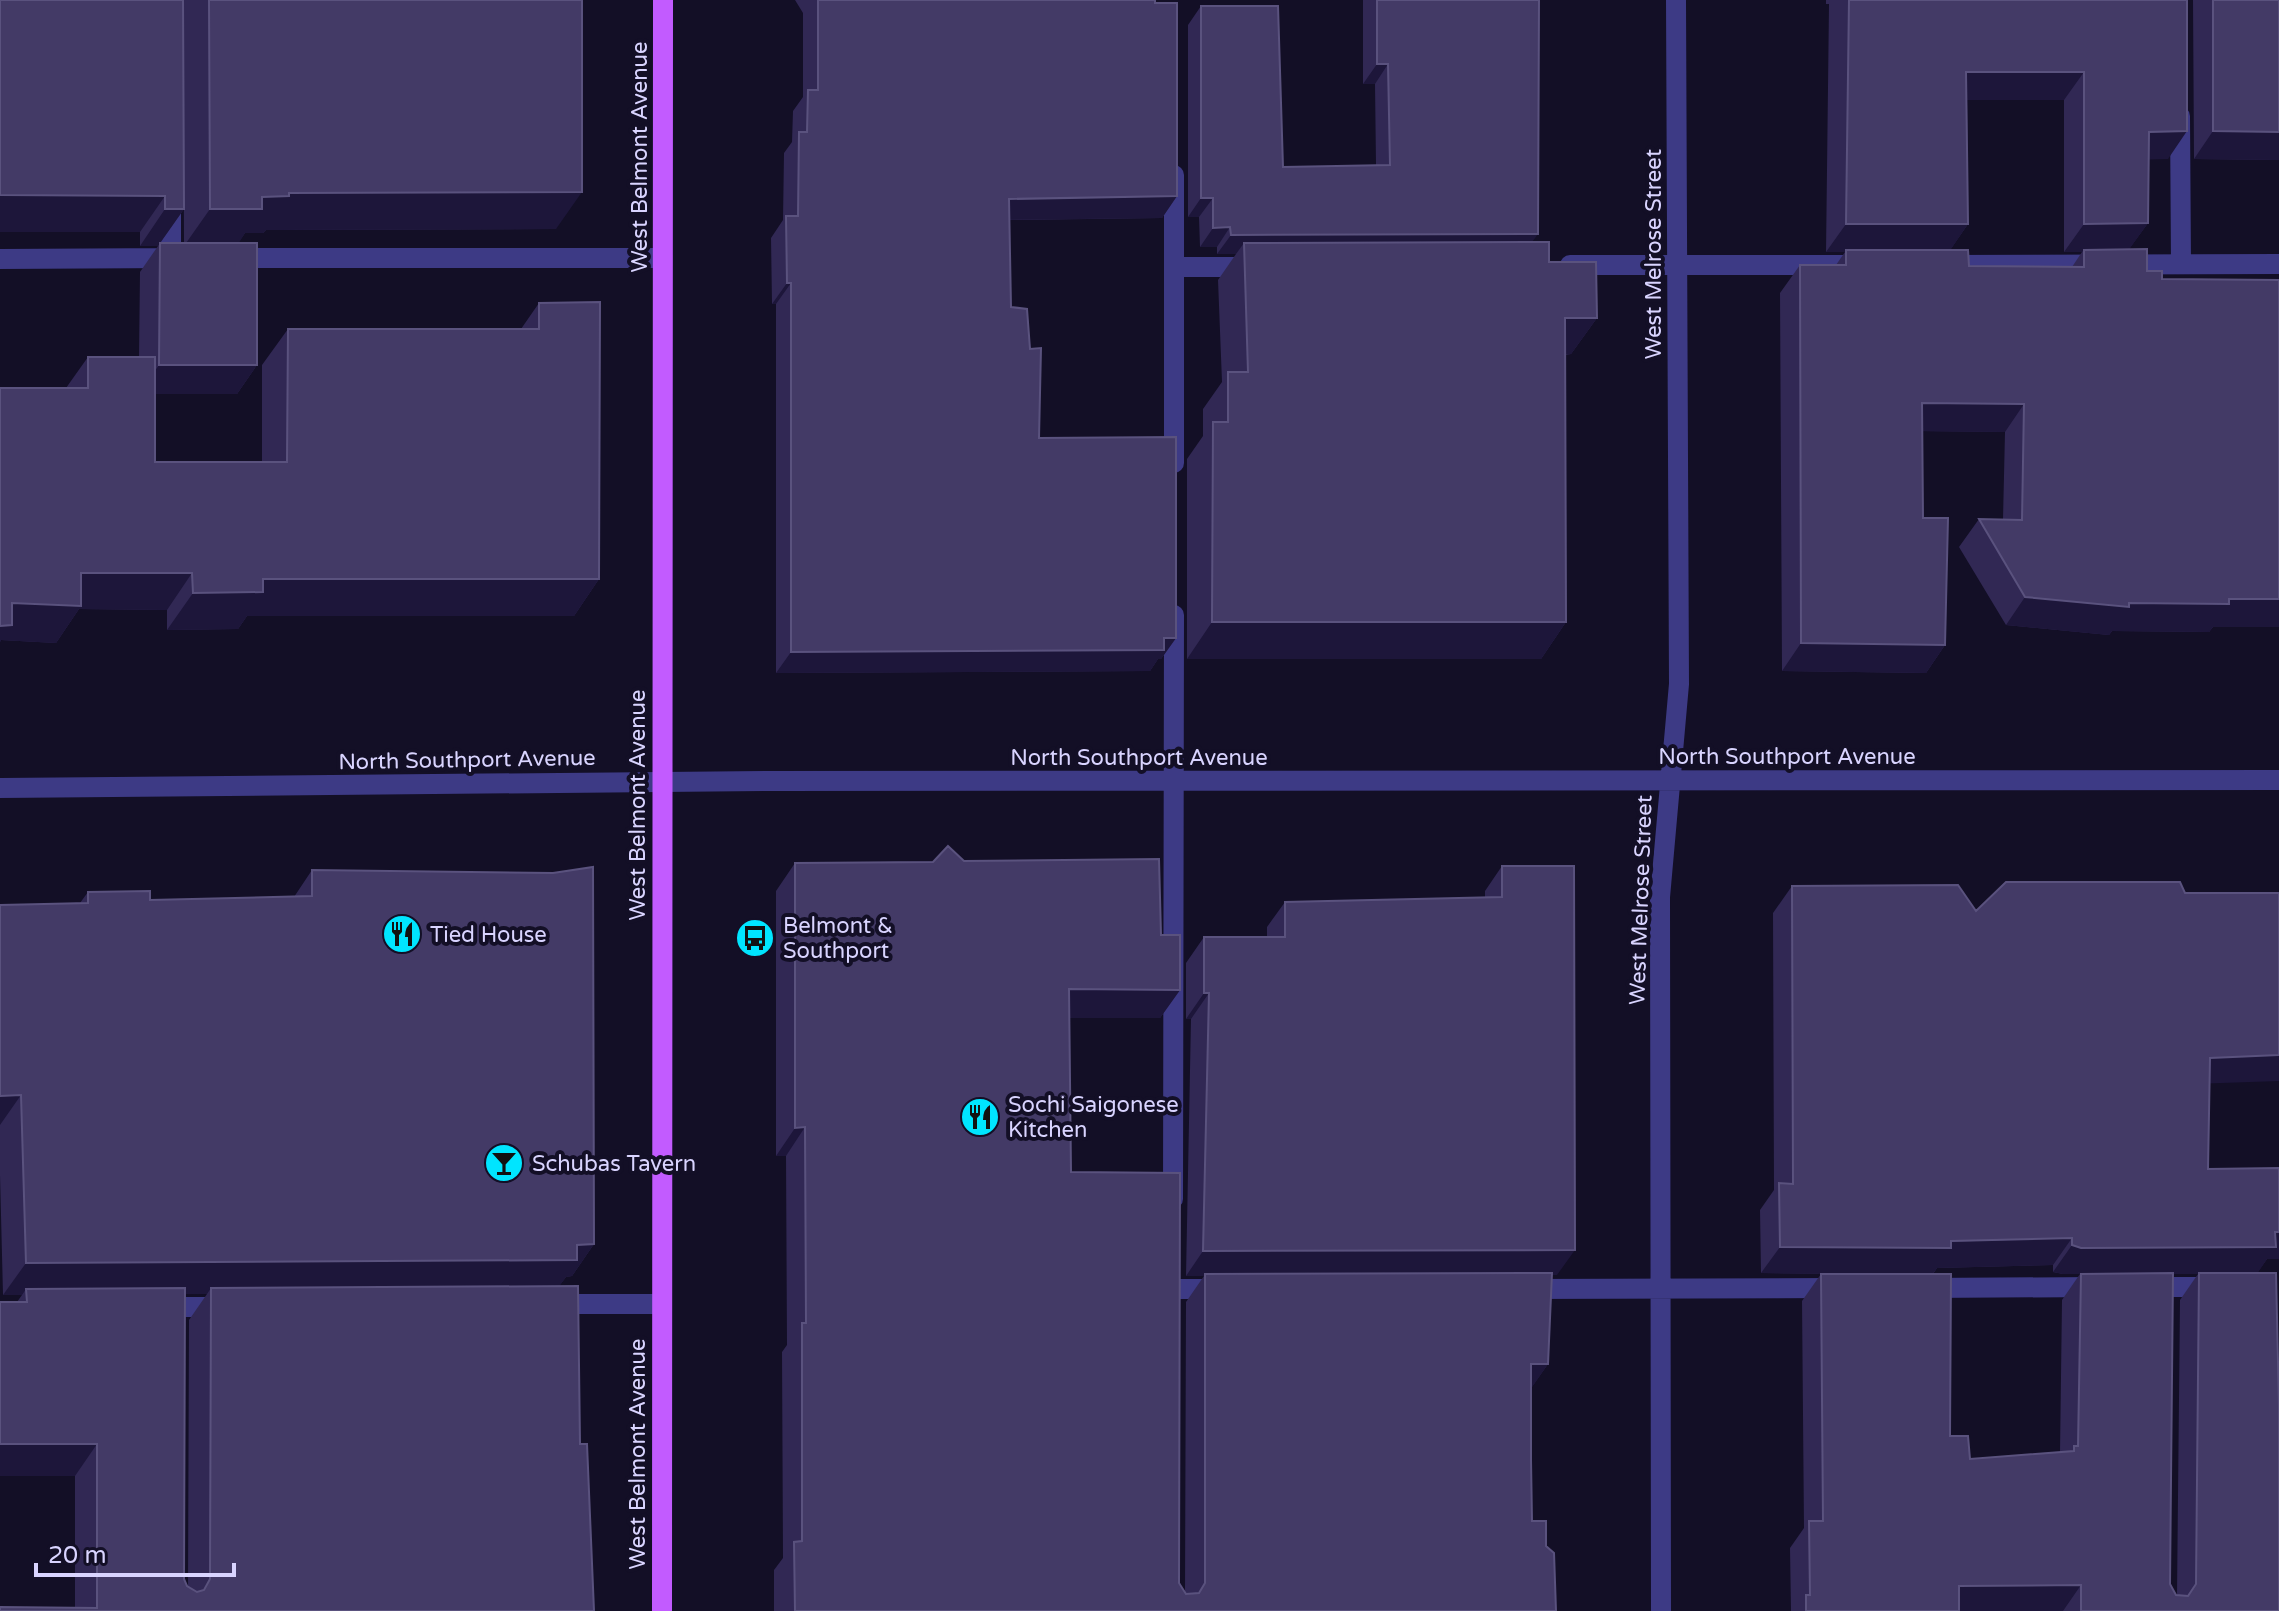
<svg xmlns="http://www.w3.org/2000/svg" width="2279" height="1611" viewBox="0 0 2279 1611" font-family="'Varela Round',sans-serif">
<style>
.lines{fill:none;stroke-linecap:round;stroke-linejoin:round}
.minor{stroke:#3d3a85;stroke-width:20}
.major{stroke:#c25bff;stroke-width:20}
.wall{fill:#312854;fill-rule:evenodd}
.shaded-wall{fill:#1d163a}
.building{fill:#433a66;stroke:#5a527e;stroke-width:2}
.labels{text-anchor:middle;stroke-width:8;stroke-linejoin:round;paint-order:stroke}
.street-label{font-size:22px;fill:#d9d4ff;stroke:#130f26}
.poi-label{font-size:22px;fill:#d9d4ff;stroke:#130f26;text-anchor:start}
</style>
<rect width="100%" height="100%" fill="#130f26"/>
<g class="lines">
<path class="minor" d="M 2180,116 L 2181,264
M 171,200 L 171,258
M 230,258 L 662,258
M 0,259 L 174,258
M 1570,265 L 1862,265
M 1942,265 L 2279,264
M 1174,267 L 1254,267
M 1174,463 L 1174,175
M 0,788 L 769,781 L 2279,780
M 1173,1199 L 1174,615
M 2145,1287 L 2217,1287
M 1925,1288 L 2097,1287
M 1173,1289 L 1221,1289
M 1525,1289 L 1837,1288
M 553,1304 L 661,1304
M 161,1307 L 225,1307
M 1661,1611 L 1660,897 L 1679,684 L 1676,0"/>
<path class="major" d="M 662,1611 L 663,0"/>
</g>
<path class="wall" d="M 0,0 L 184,209 L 160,243 L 184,243 L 183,0 L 582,0 L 556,229 L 266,230 L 263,233 L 245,233 L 238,243 L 257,365 L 237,394 L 155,394 L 155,462 L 262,462 L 262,365 L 288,329 L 521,329 L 539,303 L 599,579 L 574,616 L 247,616 L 238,629 L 167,630 L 167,610 L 79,609 L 56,643 L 1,640 L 0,642 L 0,388 L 66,388 L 88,357 L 139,357 L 140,272 L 158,246 L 140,246 L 140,232 L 0,232 Z
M 795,0 L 1155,0 L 1177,196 L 1162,218 L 1009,220 L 1011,307 L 1030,349 L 1039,438 L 1176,638 L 1161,659 L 1158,659 L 1150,671 L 776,673 L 776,304 L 772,304 L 771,238 L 783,220 L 784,153 L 792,142 L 793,111 L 803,97 L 803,13 Z
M 1363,0 L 1539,0 L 1532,242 L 1597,318 L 1571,354 L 1565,355 L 1566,622 L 1541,659 L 1187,659 L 1187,459 L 1203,436 L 1203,409 L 1222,382 L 1218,280 L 1236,254 L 1217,254 L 1217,247 L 1200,247 L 1199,217 L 1188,217 L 1188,25 L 1201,6 L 1283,167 L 1376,165 L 1375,84 L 1363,84 Z
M 1826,0 L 2187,0 L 2168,159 L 2149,159 L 2148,223 L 2129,249 L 2147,271 L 2162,279 L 2279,280 L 2279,627 L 2213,627 L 2209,632 L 2112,631 L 2109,635 L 2006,625 L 1959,547 L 1979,519 L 2003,519 L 2005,432 L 1922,431 L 1923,518 L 1945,645 L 1926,673 L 1782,671 L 1780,293 L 1800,265 L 1836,265 L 1845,252 L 1826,252 L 1829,4 L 1826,4 ZM 1967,100 L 2064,100 L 2064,252 L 2082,252 L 2072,267 L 1969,266 L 1950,250 L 1968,224 Z
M 2193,0 L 2279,0 L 2279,160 L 2194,159 Z
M 964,861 L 1161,935 L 1180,990 L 1160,1018 L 1069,1018 L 1071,1172 L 1179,1583 L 1185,1593 L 1186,1302 L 1204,1276 L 1186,1276 L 1191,1019 L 1186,1019 L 1186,963 L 1204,937 L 1267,937 L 1267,927 L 1285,902 L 1485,898 L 1485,891 L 1502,866 L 1557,1275 L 1552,1275 L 1548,1364 L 1531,1388 L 1532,1521 L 1546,1546 L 1556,1611 L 774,1611 L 774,1570 L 783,1558 L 782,1352 L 787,1345 L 786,1156 L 776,1156 L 776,891 L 795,863 Z
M 312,870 L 594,1244 L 572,1276 L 566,1277 L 559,1286 L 580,1444 L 594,1611 L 75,1608 L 75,1476 L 17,1302 L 22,1295 L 3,1295 L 0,1175 L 0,905 L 80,903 L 88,892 L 150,900 L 294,897 ZM 185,1294 L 207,1294 L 189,1320 L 188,1587 L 184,1579 Z
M 1792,886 L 1976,911 L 2210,1084 L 2208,1169 L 2279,1168 L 2279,1259 L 2267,1259 L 2257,1273 L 2279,1611 L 1791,1611 L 1790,1548 L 1804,1528 L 1802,1301 L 1821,1274 L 1848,1274 L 1761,1273 L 1760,1210 L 1774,1190 L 1773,913 ZM 2053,1265 L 2053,1272 L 2063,1274 L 2080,1274 L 2062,1300 L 2060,1452 L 1970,1459 L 1950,1436 L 1933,1274 L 1937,1268 ZM 2173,1274 L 2198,1274 L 2180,1300 L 2177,1595 L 2176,1595 L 2170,1584 Z"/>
<path class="shaded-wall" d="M 1377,64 L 1388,64 L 1375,84 L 1363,84 Z
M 1966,72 L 2084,72 L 2064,100 L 1947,100 Z
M 2187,131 L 2168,159 L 2130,160 L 2149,132 Z
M 2213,131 L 2279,132 L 2279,160 L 2194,159 Z
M 582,192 L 556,229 L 266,230 L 263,233 L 245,233 L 237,246 L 184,246 L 210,209 L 262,197 L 289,193 Z
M 0,195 L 165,196 L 140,232 L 0,232 Z
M 1177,196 L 1162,218 L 994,220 L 1009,199 Z
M 1201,198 L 1213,198 L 1199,217 L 1188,217 Z
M 165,209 L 184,209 L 158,246 L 140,246 Z
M 2148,223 L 2128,251 L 2084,250 L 2082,252 L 2064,252 L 2084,224 Z
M 1846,224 L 1968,224 L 1949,252 L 1846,250 L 1845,252 L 1826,252 Z
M 1230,227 L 1217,247 L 1200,247 L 1213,228 Z
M 1538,234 L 1524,253 L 1244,243 L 1236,254 L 1217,254 L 1231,235 Z
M 787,283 L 791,283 L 776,304 L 772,304 Z
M 1565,318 L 1597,318 L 1571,354 L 1539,355 Z
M 159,365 L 257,365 L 237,394 L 139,394 Z
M 1922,403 L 2024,404 L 2005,432 L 1902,431 Z
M 81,573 L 192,573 L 167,610 L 79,609 L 56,643 L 1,640 L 0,642 L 0,619 L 12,603 Z
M 263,579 L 599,579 L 574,616 L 247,616 L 238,629 L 167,630 L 193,593 Z
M 2025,597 L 2129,603 L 2229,599 L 2279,599 L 2279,627 L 2213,627 L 2209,632 L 2112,631 L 2109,635 L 2006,625 Z
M 1212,622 L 1566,622 L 1541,659 L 1187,659 Z
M 1176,638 L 1161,659 L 1158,659 L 1150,671 L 776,673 L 791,652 Z
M 1801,643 L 1945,645 L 1926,673 L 1782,671 Z
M 1069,989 L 1180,990 L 1160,1018 L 1049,1018 Z
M 1204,993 L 1209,993 L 1191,1019 L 1186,1019 Z
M 2279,1055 L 2279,1081 L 2192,1084 L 2210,1058 Z
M 21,1095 L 0,1125 L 0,1096 Z
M 805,1127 L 786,1156 L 776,1156 L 795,1128 Z
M 2279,1232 L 2279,1259 L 2267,1259 L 2257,1274 L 2063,1274 L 2053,1272 L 2072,1245 Z
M 2072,1238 L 2053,1265 L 1937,1268 L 1932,1275 L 1761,1273 L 1780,1247 Z
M 594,1244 L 572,1276 L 566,1277 L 555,1292 L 211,1288 L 207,1294 L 27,1295 L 26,1289 L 22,1295 L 3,1295 L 26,1263 Z
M 1575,1250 L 1557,1275 L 1205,1276 L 1205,1274 L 1204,1276 L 1186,1276 L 1203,1251 Z
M 1531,1364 L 1548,1364 L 1528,1393 Z
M 0,1444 L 97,1444 L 75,1476 L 0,1476 Z
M 2081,1585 L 2063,1611 L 1941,1611 L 1959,1586 Z"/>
<path class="building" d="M 0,0 L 183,0 L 184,209 L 165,209 L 165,196 L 0,195 Z
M 209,0 L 582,0 L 582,192 L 289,193 L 289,196 L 262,197 L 262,209 L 210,209 Z
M 818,0 L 1155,0 L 1155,3 L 1177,3 L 1177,196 L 1009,199 L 1011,307 L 1027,309 L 1030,349 L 1041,348 L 1039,438 L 1176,437 L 1176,638 L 1164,638 L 1164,650 L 791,652 L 791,283 L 787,283 L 786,216 L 798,216 L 799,132 L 807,132 L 808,90 L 818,90 Z
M 1377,0 L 1539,0 L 1538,234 L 1231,235 L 1230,227 L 1213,228 L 1213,198 L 1201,198 L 1201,6 L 1278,6 L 1283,167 L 1390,165 L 1388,64 L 1377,64 Z
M 1849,0 L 2187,0 L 2187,131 L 2149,132 L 2148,223 L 2084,224 L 2084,72 L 1966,72 L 1968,224 L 1846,224 Z
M 2213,0 L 2279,0 L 2279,132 L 2213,131 Z
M 1549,242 L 1549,262 L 1596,262 L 1597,318 L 1565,318 L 1566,622 L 1212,622 L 1213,422 L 1228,422 L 1228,372 L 1248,372 L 1244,243 Z
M 160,243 L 257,243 L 257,365 L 159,365 Z
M 2147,249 L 2147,271 L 2162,271 L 2162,279 L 2279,280 L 2279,599 L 2229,599 L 2229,604 L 2129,603 L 2129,607 L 2025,597 L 1979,519 L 2022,520 L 2024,404 L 1922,403 L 1923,518 L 1948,518 L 1945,645 L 1801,643 L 1800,265 L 1846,265 L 1846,250 L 1968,250 L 1969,266 L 2084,267 L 2084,250 Z
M 600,302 L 599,579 L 263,579 L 263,592 L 193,593 L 192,573 L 81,573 L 81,606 L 12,603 L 12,625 L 0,626 L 0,388 L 88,388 L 88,357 L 155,357 L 155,462 L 287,462 L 288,329 L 539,329 L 539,303 Z
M 948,846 L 964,861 L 1159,859 L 1161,935 L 1180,935 L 1180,990 L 1069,989 L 1071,1172 L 1180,1173 L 1179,1583 L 1186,1594 L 1199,1593 L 1205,1583 L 1205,1274 L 1552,1273 L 1548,1364 L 1531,1364 L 1531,1460 L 1532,1521 L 1546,1521 L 1546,1546 L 1554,1553 L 1556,1611 L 795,1611 L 794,1542 L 802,1541 L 802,1323 L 806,1323 L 805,1127 L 795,1128 L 795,863 L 933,862 Z
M 1502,866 L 1574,866 L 1575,1250 L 1203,1251 L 1209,993 L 1204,993 L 1204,937 L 1285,937 L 1285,902 L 1502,897 Z
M 593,867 L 594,1244 L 577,1245 L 577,1260 L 26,1263 L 21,1095 L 0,1096 L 0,905 L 88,903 L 88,892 L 150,891 L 150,900 L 312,896 L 312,870 L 553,873 Z
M 2006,882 L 2180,882 L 2185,893 L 2279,893 L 2279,1055 L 2210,1058 L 2208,1169 L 2279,1168 L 2279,1232 L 2275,1232 L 2276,1247 L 2081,1248 L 2072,1245 L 2072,1238 L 1951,1241 L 1951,1248 L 1780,1247 L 1779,1183 L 1793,1184 L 1792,886 L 1958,885 L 1976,911 Z
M 2173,1273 L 2170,1584 L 2176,1595 L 2188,1596 L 2196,1584 L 2199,1273 L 2276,1273 L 2279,1406 L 2279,1611 L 2081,1611 L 2081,1585 L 1959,1586 L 1959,1611 L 1806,1611 L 1806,1595 L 1810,1595 L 1809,1521 L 1823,1521 L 1821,1274 L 1951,1274 L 1950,1436 L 1968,1436 L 1970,1459 L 2074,1451 L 2074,1446 L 2078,1446 L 2081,1274 Z
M 578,1286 L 580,1444 L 587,1444 L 594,1611 L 0,1611 L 0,1607 L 97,1608 L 97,1444 L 0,1444 L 0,1302 L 27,1302 L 26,1289 L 185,1288 L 184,1579 L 187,1586 L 197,1592 L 204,1590 L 210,1579 L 211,1288 Z"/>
<defs>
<symbol id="restaurant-disc" viewBox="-11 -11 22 22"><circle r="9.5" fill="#00e5ff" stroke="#130f26"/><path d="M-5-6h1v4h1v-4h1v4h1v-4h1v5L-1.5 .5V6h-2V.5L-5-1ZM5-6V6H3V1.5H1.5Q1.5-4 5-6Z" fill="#111"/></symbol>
<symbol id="bus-disc" viewBox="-11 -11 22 22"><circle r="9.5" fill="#00e5ff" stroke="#130f26"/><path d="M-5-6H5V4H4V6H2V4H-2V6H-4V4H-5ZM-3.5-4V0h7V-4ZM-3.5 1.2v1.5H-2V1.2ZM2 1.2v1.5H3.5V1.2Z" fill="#111"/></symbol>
<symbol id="bar-disc" viewBox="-11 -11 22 22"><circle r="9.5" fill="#00e5ff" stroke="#130f26"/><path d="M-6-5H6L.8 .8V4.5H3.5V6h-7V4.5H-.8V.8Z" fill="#111"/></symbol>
</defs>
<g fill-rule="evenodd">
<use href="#restaurant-disc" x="380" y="912" width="44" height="44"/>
<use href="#bus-disc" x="733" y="916" width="44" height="44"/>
<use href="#restaurant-disc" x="958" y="1095" width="44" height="44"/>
<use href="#bar-disc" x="482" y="1141" width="44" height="44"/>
</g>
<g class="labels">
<g class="street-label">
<text transform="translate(639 157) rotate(-90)" y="8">West Belmont Avenue</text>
<text transform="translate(1653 254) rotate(-90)" y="8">West Melrose Street</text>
<text x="1787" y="764">North Southport Avenue</text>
<text x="1139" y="765">North Southport Avenue</text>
<text transform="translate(467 759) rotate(-1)" y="8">North Southport Avenue</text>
<text transform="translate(637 805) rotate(-90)" y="8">West Belmont Avenue</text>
<text transform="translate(1640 900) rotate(-88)" y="8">West Melrose Street</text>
<text transform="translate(637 1454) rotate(-90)" y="8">West Belmont Avenue</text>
</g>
<g class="poi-label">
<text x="783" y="933">Belmont &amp;<tspan x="783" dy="25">Southport</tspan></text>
<text x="430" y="942">Tied House</text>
<text x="1008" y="1112">Sochi Saigonese<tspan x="1008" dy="25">Kitchen</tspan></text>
<text x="532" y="1171">Schubas Tavern</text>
</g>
</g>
<path d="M36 1563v12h198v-12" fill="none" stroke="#d9d4ff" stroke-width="4"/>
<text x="48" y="1563" font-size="24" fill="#d9d4ff" stroke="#130f26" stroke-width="6" paint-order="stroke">20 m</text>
</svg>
